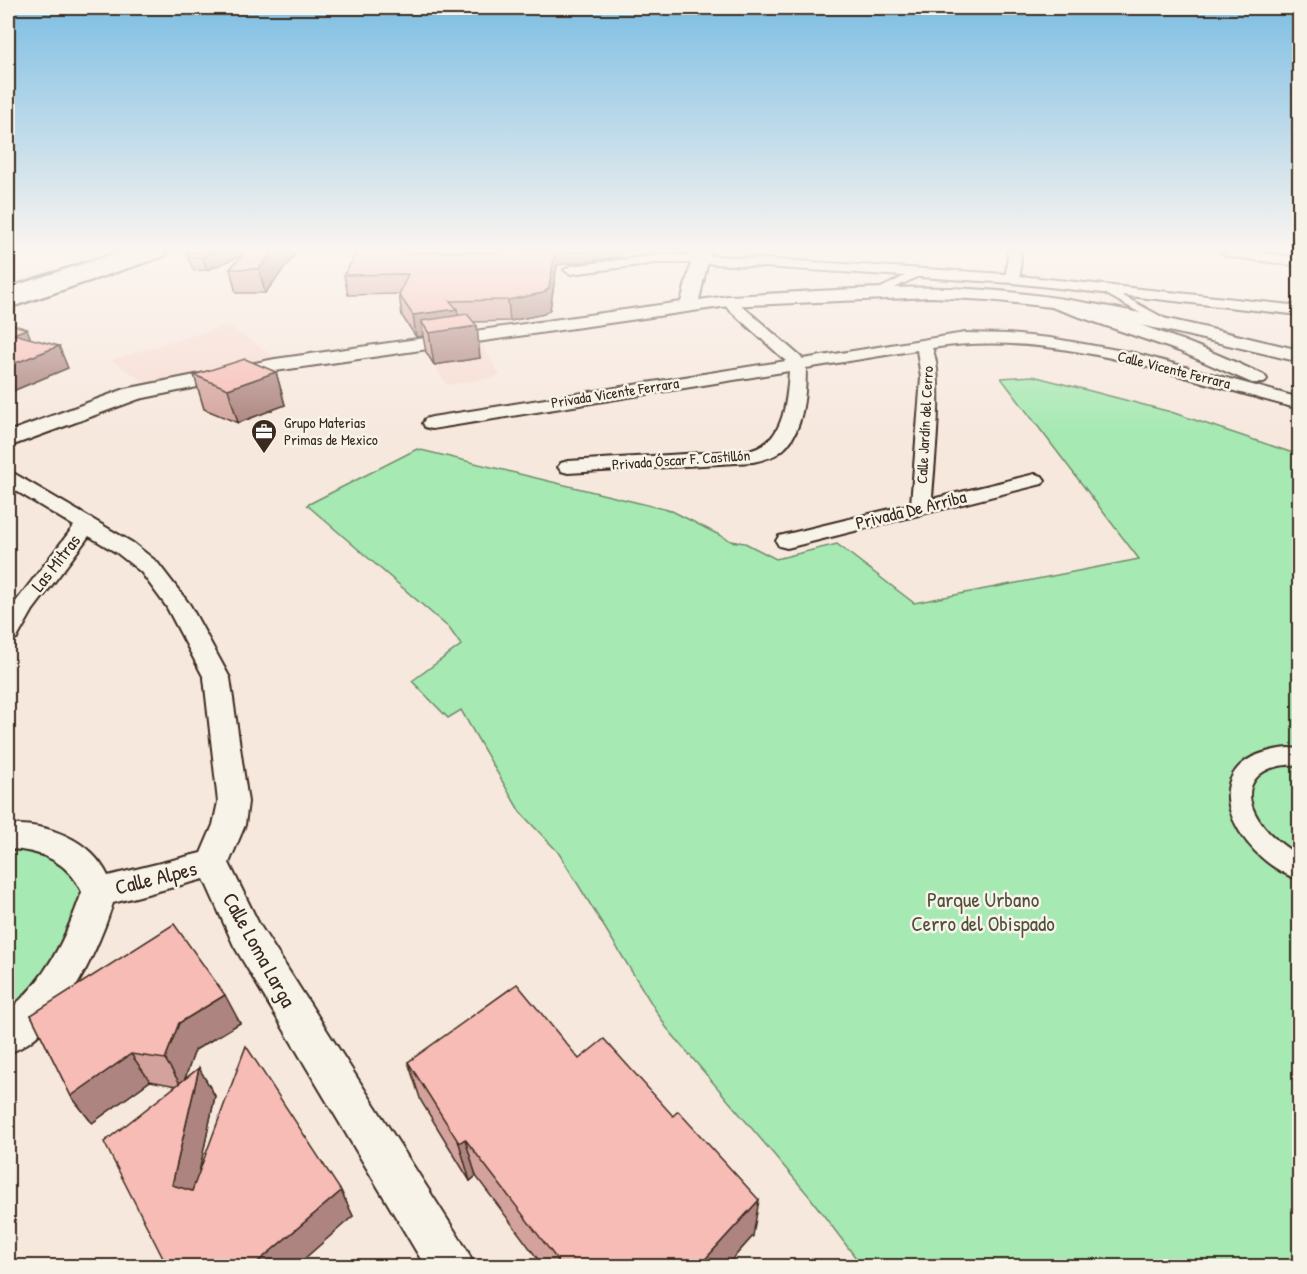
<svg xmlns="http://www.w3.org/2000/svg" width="1307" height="1274" viewBox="0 0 1307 1274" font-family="'Patrick Hand',sans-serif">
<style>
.built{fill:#f7dbd2}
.green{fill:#a6e9b3;stroke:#708a68;stroke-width:1.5}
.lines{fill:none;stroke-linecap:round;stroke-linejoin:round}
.pedestrian-casing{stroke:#3b2a1e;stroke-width:4}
.minor-casing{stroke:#3b2a1e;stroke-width:4}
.tertiary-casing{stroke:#3b2a1e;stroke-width:4}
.secondary-casing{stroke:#3b2a1e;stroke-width:5}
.trunk-casing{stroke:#3b2a1e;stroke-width:5}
.pedestrian{fill:#f7f3e8;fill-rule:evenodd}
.minor{fill:#f7f3e8;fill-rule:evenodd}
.tertiary{fill:#f7f3e8;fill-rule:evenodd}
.secondary{fill:#f7f3e8;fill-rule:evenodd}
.trunk{fill:#f7f3e8;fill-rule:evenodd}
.wall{fill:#d4a29c;stroke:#3b2a1e;stroke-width:1.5}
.shaded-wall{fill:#ad847f;stroke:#3b2a1e;stroke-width:1.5}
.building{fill:#f7bcb5;stroke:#3b2a1e;stroke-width:1.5}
.labels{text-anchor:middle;stroke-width:5;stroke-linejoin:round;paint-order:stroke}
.far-street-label{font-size:15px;fill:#3b2a1e;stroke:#f7f3e8}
.far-poi-label{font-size:15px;fill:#3b2a1e;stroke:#f7f3e8;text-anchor:start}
.street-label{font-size:18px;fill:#3b2a1e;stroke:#f7f3e8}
.near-street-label{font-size:21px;fill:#3b2a1e;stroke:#f7f3e8}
.near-park-label{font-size:21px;fill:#50503c;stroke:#f7f3e8}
</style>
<rect width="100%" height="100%" fill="#f7e8de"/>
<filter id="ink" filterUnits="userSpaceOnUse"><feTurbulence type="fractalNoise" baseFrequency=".0167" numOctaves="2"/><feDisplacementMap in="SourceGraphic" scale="12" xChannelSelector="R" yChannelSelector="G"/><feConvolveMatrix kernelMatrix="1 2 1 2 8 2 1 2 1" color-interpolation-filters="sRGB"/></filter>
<g filter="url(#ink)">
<path class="built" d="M 228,325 L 276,358 L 187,374 L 148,384 L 111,360 Z
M 479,340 L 500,376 L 447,385 L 423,348 Z"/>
<path class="green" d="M 1033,376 L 1171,412 L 1299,455 L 1299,1266 L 862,1266 L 809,1196 L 666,1027 L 558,852 L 520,812 L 461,710 L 448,718 L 412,681 L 461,645 L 449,628 L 307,505 L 417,449 L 672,511 L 731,541 L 745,543 L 776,559 L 837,544 L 914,603 L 1139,559 L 1001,378 Z
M 20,836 L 54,843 L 99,892 L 41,1005 L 8,1035 L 8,837 Z"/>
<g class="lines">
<defs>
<path id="pedestrian" d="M 915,271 L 919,272 L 919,276 L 880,295 L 872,295 L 871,293 Z
M 1103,285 L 1173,323 L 1175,325 L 1173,327 L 1165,327 L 1099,290 L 1099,286 Z
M 1288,748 L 1300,749 L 1300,765 C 1263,762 1235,783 1259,820 C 1269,836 1284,846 1300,857 L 1300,880 C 1234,858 1183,758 1288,748 Z"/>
<path id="minor" d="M 1008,252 L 1021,252 L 1020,276 L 1300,306 L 1300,315 L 1013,283 L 700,263 L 656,263 L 571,274 L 564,270 L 571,266 L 656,255 L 700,255 L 1006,274 Z
M 1220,252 L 1257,252 L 1300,258 L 1300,266 L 1226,256 Z
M 728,297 L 733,298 L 803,359 L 965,333 L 1008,334 L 1050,338 L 1134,353 L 1300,398 L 1300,409 C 1179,379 1058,328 932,348 C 945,376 934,464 932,499 L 1035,474 L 1042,476 L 1045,480 L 1042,484 L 787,548 L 779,546 L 776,541 L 779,536 L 911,504 L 921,378 L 917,350 L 806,368 C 806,394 803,436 780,452 C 772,458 762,460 753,462 L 568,473 L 561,471 L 558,467 L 561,463 L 568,461 L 752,450 C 784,441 787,401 789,371 L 432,429 L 425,427 L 423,423 L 425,419 L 432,417 L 786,361 L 723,304 L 721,301 Z
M 1059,301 C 1129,318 1199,345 1264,375 L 1267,379 L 1264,383 L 1252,383 L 1179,351 L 1054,308 L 1052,305 Z
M 8,472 L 15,474 L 133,543 L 157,562 L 190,605 L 230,678 L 248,802 L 245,825 L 229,863 L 259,924 L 467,1250 L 474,1266 L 425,1266 L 234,946 L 204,879 L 113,903 C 98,951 59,1037 8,1053 L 8,1011 C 46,980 66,938 82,892 C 68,861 40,850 8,849 L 8,825 C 47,823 90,839 108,876 L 201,853 L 213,825 L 218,802 L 204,678 L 166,606 L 141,572 L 117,553 L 89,536 L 33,610 L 17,638 L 8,640 L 8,612 L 74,526 L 8,486 Z"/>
<path id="tertiary" d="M 694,252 L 710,252 L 699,300 L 728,296 C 814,292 901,283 987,290 C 1093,298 1197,326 1300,350 L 1300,362 L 1169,331 L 1051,307 L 988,300 L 932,297 L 728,306 L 275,371 L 139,399 L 8,447 L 8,432 L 125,389 L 275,359 L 681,302 Z"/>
<path id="secondary" d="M 140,252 L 166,252 L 164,256 L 8,308 L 8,296 Z"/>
<path id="trunk" d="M 119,252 L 145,252 L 143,256 L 8,299 L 8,288 Z"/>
</defs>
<use href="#pedestrian" class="pedestrian-casing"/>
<use href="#minor" class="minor-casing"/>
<use href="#tertiary" class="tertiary-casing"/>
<use href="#secondary" class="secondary-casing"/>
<use href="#trunk" class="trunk-casing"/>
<use href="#pedestrian" class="pedestrian"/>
<use href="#minor" class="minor"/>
<use href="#tertiary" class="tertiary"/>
<use href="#secondary" class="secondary"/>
<use href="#trunk" class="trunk"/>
</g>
<path class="wall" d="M 185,252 L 293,252 L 294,256 L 265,293 L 236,293 L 230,269 L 242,255 L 207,270 L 194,271 Z
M 357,252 L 622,252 L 620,257 L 557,265 L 550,309 L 544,314 L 510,321 L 473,322 L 480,358 L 434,365 L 426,352 L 423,336 L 416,337 L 402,316 L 399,294 L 348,295 L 344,275 Z
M 276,372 L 285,405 L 238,423 L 204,409 L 194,375 Z
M 31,1015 L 240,1023 L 195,1050 L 184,1080 L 199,1068 L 215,1096 L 199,1171 L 341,1191 L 353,1216 L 167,1266 L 177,1086 L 150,1081 L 92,1123 L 71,1096 Z
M 579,1059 L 753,1236 L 726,1266 L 543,1266 L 476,1176 L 470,1181 L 421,1101 L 408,1062 Z"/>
<path class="shaded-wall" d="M 8,252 L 22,252 L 9,256 Z
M 213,252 L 250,252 L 207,270 L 203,257 Z
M 273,252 L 293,252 L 294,256 L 265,293 L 259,269 Z
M 555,252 L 622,252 L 620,257 L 557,265 L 550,309 L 544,314 L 510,321 L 508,300 Z
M 457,309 L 460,329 L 477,326 L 480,358 L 434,365 L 429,333 L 421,321 L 423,336 L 416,337 L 413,315 Z
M 27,329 L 35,350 L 13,334 Z
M 59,346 L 68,368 L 8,393 L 8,366 Z
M 276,372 L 285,405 L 238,423 L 228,389 Z
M 225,995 L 240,1023 L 195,1050 L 182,1087 L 165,1059 L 179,1023 Z
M 131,1054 L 150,1081 L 92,1123 L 71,1096 Z
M 199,1068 L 215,1096 L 191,1211 L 172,1185 Z
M 465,1139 L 476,1176 L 470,1181 L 459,1143 Z
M 341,1191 L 353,1216 L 296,1266 L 253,1266 Z
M 759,1200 L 753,1236 L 726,1266 L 699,1266 Z"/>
<path class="building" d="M 187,252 L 213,252 L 203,257 L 190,257 Z
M 245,252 L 273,252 L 259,269 L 230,269 Z
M 357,252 L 555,252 L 549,288 L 543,293 L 508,300 L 450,301 L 457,309 L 413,315 L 399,295 L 408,274 L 344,275 Z
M 467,314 L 477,326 L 429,333 L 421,321 Z
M 8,323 L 27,329 L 13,334 L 59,346 L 8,366 Z
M 245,359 L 276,372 L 228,389 L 194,375 Z
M 174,924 L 225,995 L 179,1023 L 165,1059 L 131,1054 L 71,1096 L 31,1015 Z
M 517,984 L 579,1059 L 604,1039 L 673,1116 L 678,1111 L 759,1200 L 699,1266 L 562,1266 L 465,1139 L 459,1143 L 408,1062 Z
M 246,1046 L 341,1191 L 253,1266 L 167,1266 L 104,1142 L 199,1068 L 172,1185 L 192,1191 Z"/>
</g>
<linearGradient id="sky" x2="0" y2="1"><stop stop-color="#7dbee3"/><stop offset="0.58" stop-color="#fbf5f0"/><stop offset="1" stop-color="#fbf5f0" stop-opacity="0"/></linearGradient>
<rect width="1307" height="431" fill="url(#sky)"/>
<defs>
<symbol id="office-pin" viewBox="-11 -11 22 30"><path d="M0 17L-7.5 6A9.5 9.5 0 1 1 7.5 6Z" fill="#3b2a1e" stroke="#f7f3e8"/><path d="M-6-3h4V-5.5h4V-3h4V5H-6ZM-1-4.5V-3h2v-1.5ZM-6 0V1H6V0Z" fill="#fff"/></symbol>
</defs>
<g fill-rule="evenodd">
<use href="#office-pin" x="249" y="417" width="30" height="40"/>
</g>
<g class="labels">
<g class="far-street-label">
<text transform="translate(1174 370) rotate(14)" y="5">Calle Vicente Ferrara</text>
<text transform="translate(615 393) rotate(-9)" y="5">Privada Vicente Ferrara</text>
<text transform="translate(925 425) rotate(-87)" y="5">Calle Jardín del Cerro</text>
<text transform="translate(681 460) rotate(-4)" y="5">Privada Óscar F. Castillón</text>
</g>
<g class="far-poi-label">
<text x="284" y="428">Grupo Materias<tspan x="284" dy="17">Primas de Mexico</tspan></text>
</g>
<g class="street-label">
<text transform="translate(911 510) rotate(-14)" y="6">Privada De Arriba</text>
<text transform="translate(56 563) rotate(-52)" y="6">Las Mitras</text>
</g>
<g class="near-street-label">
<text transform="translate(156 878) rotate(-14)" y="7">Calle Alpes</text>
<text transform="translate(259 950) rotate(61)" y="7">Calle Loma Larga</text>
</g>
<g class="near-park-label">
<text x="983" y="907">Parque Urbano<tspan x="983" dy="24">Cerro del Obispado</tspan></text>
</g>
</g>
<rect width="1307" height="1274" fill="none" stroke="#f7f3e8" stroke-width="30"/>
<rect x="15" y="15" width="1277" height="1244" fill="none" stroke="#3b2a1e" stroke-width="2" filter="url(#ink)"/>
</svg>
